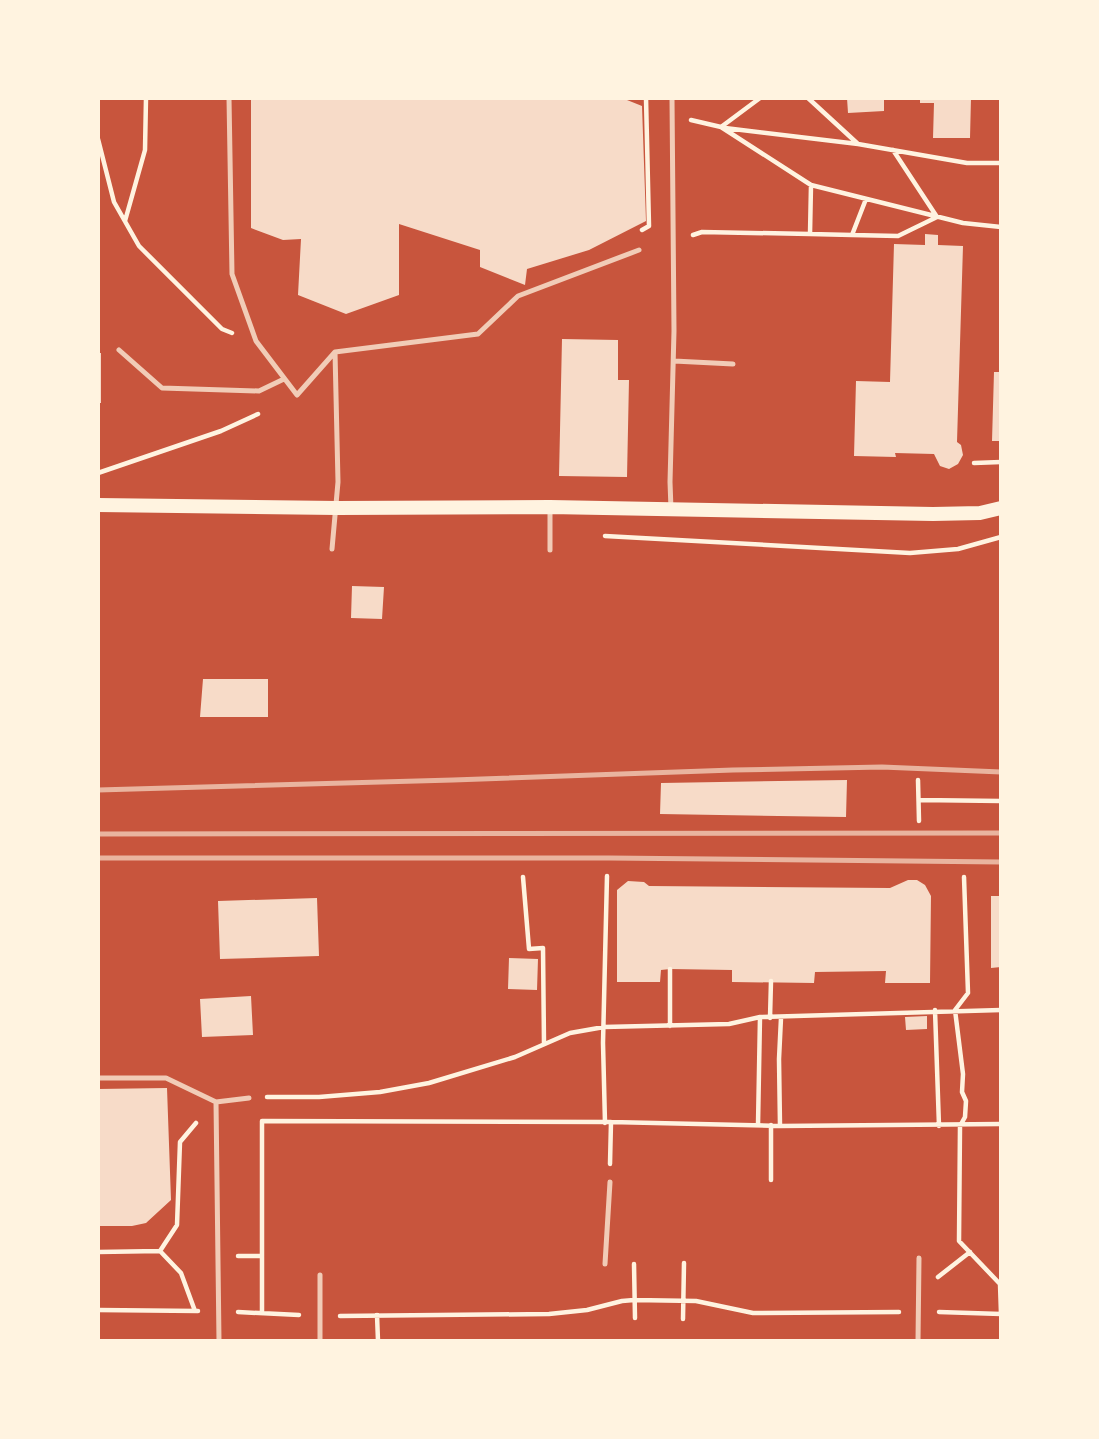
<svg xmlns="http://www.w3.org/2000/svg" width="1099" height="1439" viewBox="0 0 1099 1439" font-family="'Exo 2',sans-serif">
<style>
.building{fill:#f7dbc8}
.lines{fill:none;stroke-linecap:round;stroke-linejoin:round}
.path{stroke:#fff3e0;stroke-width:4.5}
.service{stroke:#f1ccb7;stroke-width:5}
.secondary{stroke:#fff3e0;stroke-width:14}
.rail{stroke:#e9b49f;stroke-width:5}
</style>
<rect width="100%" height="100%" fill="#c8553d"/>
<path class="building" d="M 251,98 L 622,98 L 642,106 L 646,221 L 589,250 L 527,269 L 525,285 L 480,267 L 480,250 L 399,224 L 399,295 L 346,314 L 298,295 L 301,239 L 283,240 L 251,228 Z
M 847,98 L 884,98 L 884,111 L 848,113 Z
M 920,98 L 971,98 L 970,138 L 933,138 L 934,103 L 920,103 Z
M 925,234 L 938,235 L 938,245 L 963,246 L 957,442 L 961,445 L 963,455 L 958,464 L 949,469 L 940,466 L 934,454 L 895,453 L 896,457 L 854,456 L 856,381 L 890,382 L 894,244 L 925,245 Z
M 562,339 L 618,340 L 618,380 L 629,380 L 627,477 L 559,476 Z
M 98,353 L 101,353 L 101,403 L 98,403 Z
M 994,372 L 1001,372 L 1001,441 L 992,441 Z
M 352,586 L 384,587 L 382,619 L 351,618 Z
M 203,679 L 268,679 L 268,717 L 200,717 Z
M 847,780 L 846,817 L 660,814 L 661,783 Z
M 908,880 L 917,880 L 925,885 L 931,896 L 930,983 L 885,983 L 886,971 L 815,972 L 814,983 L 732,982 L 732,970 L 670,969 L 661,970 L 660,982 L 617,982 L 617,890 L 628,881 L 644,882 L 649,886 L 890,888 Z
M 991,896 L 1001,896 L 1001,967 L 991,968 Z
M 317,898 L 319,956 L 220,959 L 218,901 Z
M 509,958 L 538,959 L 537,990 L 508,989 Z
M 251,996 L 253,1035 L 202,1037 L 200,999 Z
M 927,1016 L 927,1029 L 906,1030 L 905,1017 Z
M 167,1088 L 171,1200 L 146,1223 L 132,1226 L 98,1226 L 98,1089 Z"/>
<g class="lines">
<path class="path" d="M 808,98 L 858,144 L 967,163 L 1001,163
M 691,120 L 721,127 L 760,98
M 721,127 L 811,185 L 963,223 L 1001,227
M 725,128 L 858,144
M 98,139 L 114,202 L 139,246 L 222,329 L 232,333
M 125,221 L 145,150 L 146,98
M 642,230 L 649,226 L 646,98
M 810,234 L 852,235 L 866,199
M 693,235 L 702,232 L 810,234 L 811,185
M 852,235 L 898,236 L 937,217 L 893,150
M 974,463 L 1001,462
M 98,473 L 221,431 L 258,414
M 605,536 L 910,553 L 958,549 L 1001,537
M 918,780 L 919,821
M 919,800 L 1001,801
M 523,877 L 529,949 L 543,948 L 544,1044
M 964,877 L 968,993 L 955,1010 L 963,1074 L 962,1092 L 966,1101 L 965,1117 L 960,1126 L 959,1241 L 1000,1284 L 1001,1314
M 670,969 L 670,1026
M 935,1010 L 939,1126
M 770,1018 L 771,981
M 267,1097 L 319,1097 L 380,1092 L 429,1083 L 515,1057 L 570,1033 L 604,1027 L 729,1024 L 760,1017 L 1001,1010
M 605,1123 L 603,1043 L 607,876
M 758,1125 L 760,1017
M 780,1126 L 779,1059 L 781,1018
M 610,1164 L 611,1122
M 771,1180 L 771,1125
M 160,1251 L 177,1225 L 180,1142 L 196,1123
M 98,1252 L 160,1251 L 181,1273 L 195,1311
M 238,1256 L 262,1256
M 634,1264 L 635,1318
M 938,1277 L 970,1252
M 98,1310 L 198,1311
M 238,1312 L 299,1315
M 939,1312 L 1001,1314
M 262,1313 L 262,1121 L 611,1122 L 780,1126 L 1001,1124
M 377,1315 L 378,1341
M 340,1316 L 549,1314 L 587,1310 L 622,1301 L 634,1300 L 696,1301 L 753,1313 L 899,1312
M 683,1319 L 684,1263"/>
<path class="service" d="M 229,98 L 232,274 L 256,341 L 297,395 L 335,352 L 478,334 L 518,296 L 639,250
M 119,350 L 162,388 L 259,391 L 284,379
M 674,361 L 733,364
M 550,507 L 550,550
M 671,509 L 670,482 L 674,331 L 672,98
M 332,549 L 338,482 L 335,352
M 98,1078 L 166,1078 L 216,1102
M 605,1264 L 610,1182
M 320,1275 L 320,1341
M 219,1341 L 216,1102 L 249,1098
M 918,1341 L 919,1258"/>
<path class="secondary" d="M 98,505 L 337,508 L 550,507 L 933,514 L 980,513 L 1001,508"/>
<path class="rail" d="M 98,790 L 453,780 L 733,770 L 882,767 L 1001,772
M 98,834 L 1001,833
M 98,858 L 609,858 L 1001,862"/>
</g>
<rect width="1099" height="1439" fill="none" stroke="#fff3e0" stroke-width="200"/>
</svg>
